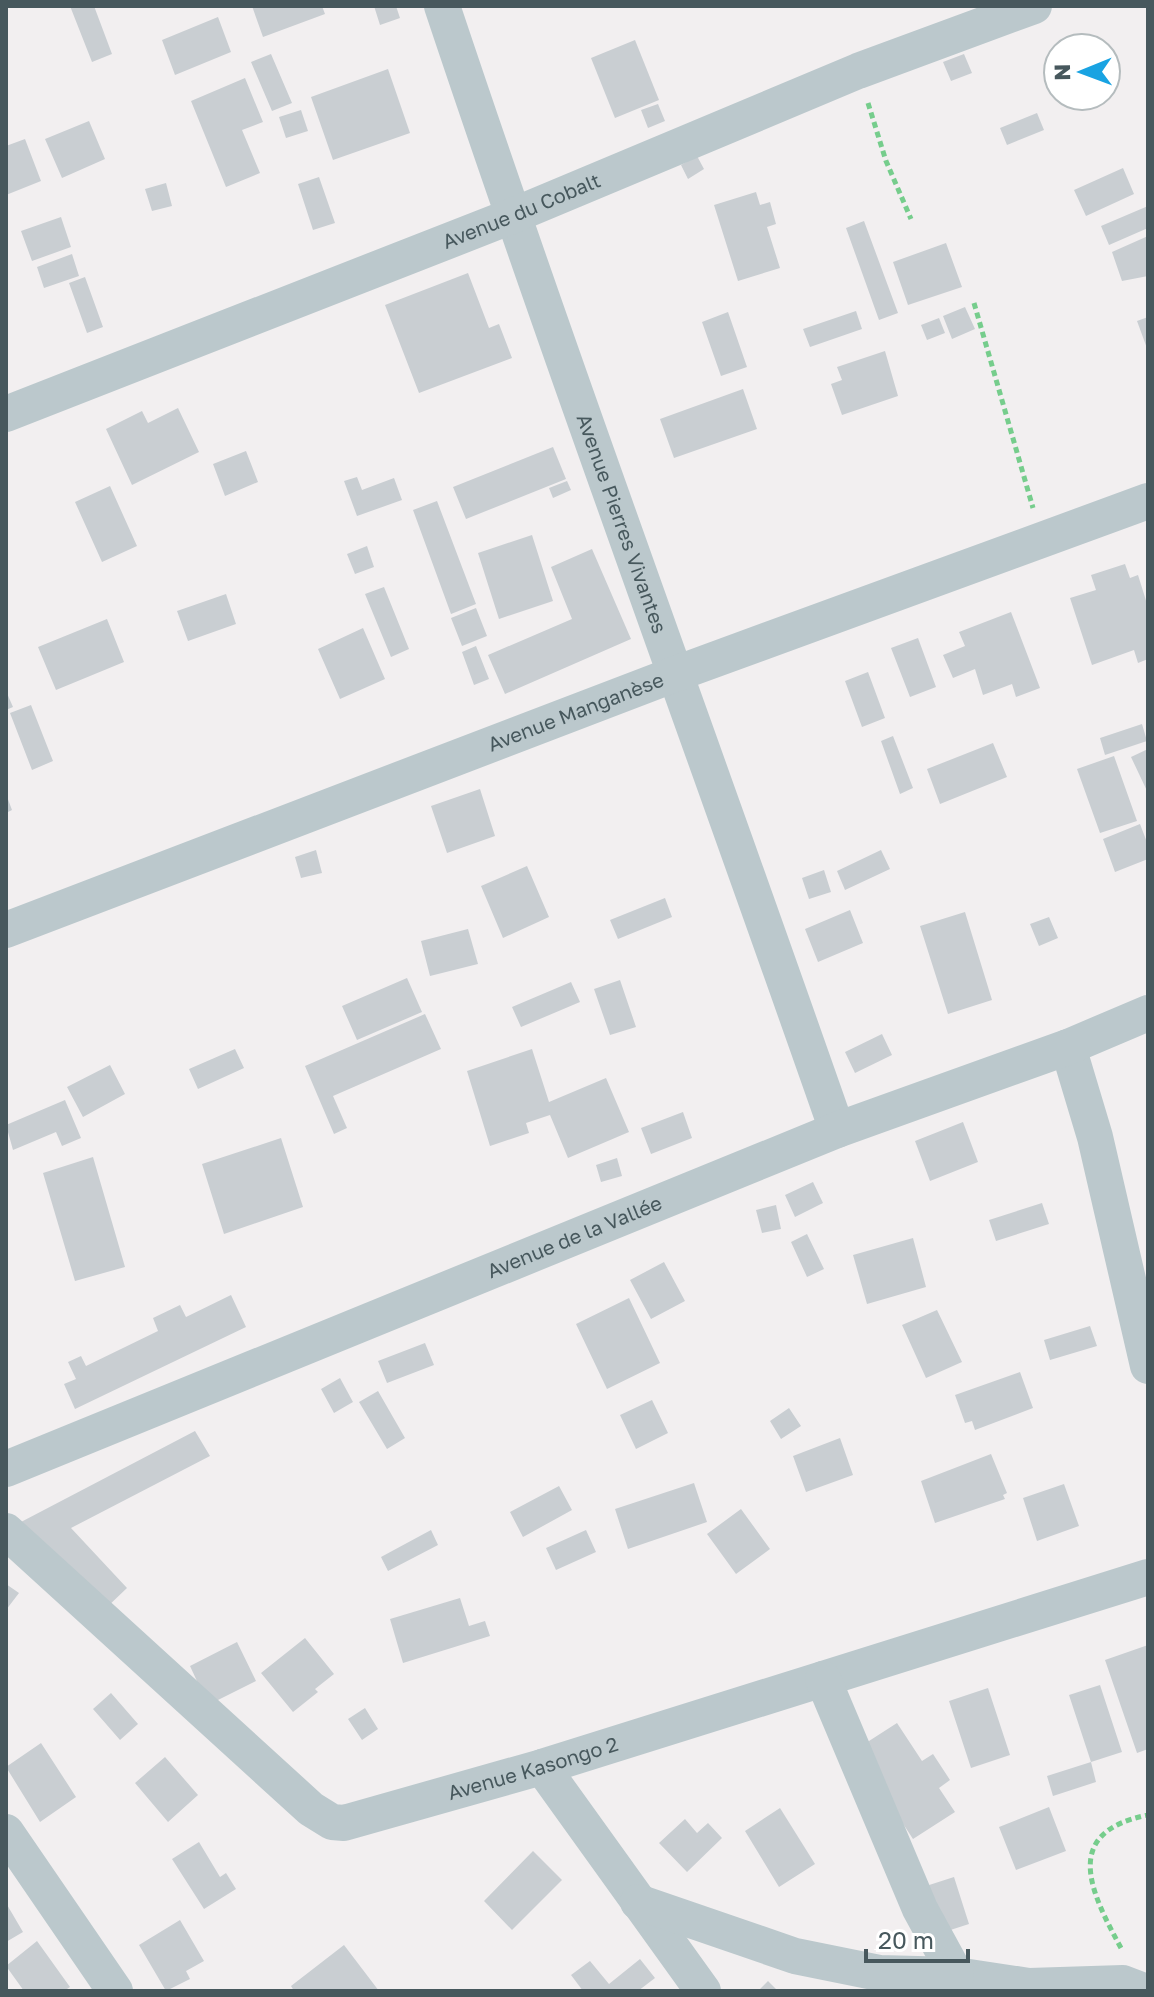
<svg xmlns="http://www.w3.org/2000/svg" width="1154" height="1997" viewBox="0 0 1154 1997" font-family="'Golos Text',sans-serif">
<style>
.building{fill:#c9ced2}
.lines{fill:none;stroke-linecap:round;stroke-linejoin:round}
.path{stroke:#76cd8c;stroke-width:5;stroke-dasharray:6 4;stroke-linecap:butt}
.minor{stroke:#bbc8cc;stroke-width:36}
.labels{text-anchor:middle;stroke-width:6;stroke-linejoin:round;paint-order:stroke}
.street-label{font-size:20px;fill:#47585d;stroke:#fff}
</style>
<rect width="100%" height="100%" fill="#f2eff0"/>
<path class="building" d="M 70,6 L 94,6 L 112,54 L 92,62 Z
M 252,6 L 322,6 L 325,14 L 263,37 Z
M 374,6 L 396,6 L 400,18 L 380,25 Z
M 218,17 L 231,52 L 175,75 L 162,40 Z
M 635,40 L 659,100 L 615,118 L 591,58 Z
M 271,54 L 292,103 L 272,111 L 251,62 Z
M 964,54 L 972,73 L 951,81 L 943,62 Z
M 388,69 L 410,133 L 333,160 L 311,97 Z
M 245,78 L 263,122 L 242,130 L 260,173 L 226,187 L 191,101 Z
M 658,104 L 665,121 L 648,128 L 641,110 Z
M 301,110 L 308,131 L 286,138 L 279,117 Z
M 1037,113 L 1044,130 L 1007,145 L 1000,128 Z
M 89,121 L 105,159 L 62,178 L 45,139 Z
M 25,139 L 41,181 L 6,195 L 6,146 Z
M 697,156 L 704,169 L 688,179 L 681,165 Z
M 1123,168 L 1134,194 L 1086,216 L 1074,190 Z
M 319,177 L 335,223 L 313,230 L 298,184 Z
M 166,183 L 172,206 L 152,211 L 145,189 Z
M 756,192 L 760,205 L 770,202 L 776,224 L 767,227 L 780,268 L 738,281 L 714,205 Z
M 1148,206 L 1148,228 L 1109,245 L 1101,226 Z
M 61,217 L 71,247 L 32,261 L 21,231 Z
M 864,221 L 898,313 L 879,320 L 846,228 Z
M 1148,236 L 1148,276 L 1122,281 L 1112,252 Z
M 946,243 L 962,287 L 908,305 L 893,262 Z
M 72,254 L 79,276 L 44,288 L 37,267 Z
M 468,273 L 489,328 L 499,324 L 512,358 L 419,393 L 385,305 Z
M 85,277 L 103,327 L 87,333 L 69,283 Z
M 965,307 L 975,329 L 952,339 L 943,316 Z
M 856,311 L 862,329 L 810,347 L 803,329 Z
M 728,312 L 747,367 L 721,376 L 702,322 Z
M 1148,317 L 1148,351 L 1137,321 Z
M 939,318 L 945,333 L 927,340 L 921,325 Z
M 885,351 L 898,396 L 842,415 L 831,384 L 842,380 L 837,367 Z
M 743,389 L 757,429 L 674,458 L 660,419 Z
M 178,408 L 199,452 L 132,485 L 106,429 L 142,411 L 148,423 Z
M 553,447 L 566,479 L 466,519 L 453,487 Z
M 246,451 L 258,482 L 225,496 L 213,464 Z
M 357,477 L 362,490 L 394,478 L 402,500 L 357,516 L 344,481 Z
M 567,481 L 571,490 L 553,498 L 549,488 Z
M 110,486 L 137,546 L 102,562 L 75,502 Z
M 437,501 L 476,604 L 451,614 L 413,510 Z
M 532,535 L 553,601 L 499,619 L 478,553 Z
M 367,546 L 374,567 L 355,574 L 347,554 Z
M 592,549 L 631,639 L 505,694 L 488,655 L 572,619 L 551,567 Z
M 1125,564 L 1130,578 L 1138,575 L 1148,607 L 1148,659 L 1138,663 L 1134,650 L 1092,665 L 1070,598 L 1096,590 L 1091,575 Z
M 384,587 L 409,649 L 391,657 L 365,594 Z
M 226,594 L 236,624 L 188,641 L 177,611 Z
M 476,608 L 487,636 L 462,646 L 451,618 Z
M 1011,612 L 1040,688 L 1016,697 L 1012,684 L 983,695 L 975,669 L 953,678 L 943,655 L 965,646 L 959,632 Z
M 107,619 L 124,662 L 56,690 L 38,647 Z
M 363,628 L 385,679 L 340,699 L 318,649 Z
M 918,638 L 936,687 L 910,697 L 891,648 Z
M 476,646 L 489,679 L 474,685 L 462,652 Z
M 868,672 L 885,718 L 862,727 L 845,681 Z
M 6,691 L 13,707 L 6,710 Z
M 31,705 L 53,761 L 32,770 L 10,713 Z
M 1142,724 L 1147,741 L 1105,755 L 1100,738 Z
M 893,736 L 913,788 L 900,794 L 881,741 Z
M 993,743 L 1007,777 L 940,804 L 927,769 Z
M 1148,749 L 1148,793 L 1131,757 Z
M 1114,756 L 1137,821 L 1100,833 L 1077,769 Z
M 480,789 L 495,836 L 447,853 L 431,806 Z
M 6,794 L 12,810 L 6,813 Z
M 1140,824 L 1148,845 L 1148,859 L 1115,872 L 1103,839 Z
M 316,850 L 322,873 L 301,878 L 295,857 Z
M 881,850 L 890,869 L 845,890 L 837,871 Z
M 527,866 L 549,917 L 503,938 L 481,886 Z
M 824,870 L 831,892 L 809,899 L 802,878 Z
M 665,898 L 672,917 L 618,939 L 610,920 Z
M 850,910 L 863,943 L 818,962 L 805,929 Z
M 965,912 L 992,1000 L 948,1014 L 920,926 Z
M 1049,917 L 1058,938 L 1039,946 L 1030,924 Z
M 468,929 L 478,964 L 430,976 L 421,941 Z
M 407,978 L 422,1012 L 357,1040 L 342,1006 Z
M 620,980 L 636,1027 L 610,1035 L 594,989 Z
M 571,982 L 580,1002 L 521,1027 L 512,1007 Z
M 425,1014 L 441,1049 L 333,1096 L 347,1128 L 334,1134 L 305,1066 Z
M 882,1034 L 892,1055 L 855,1073 L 845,1052 Z
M 235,1049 L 244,1068 L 198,1089 L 189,1069 Z
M 532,1049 L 549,1102 L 606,1078 L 629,1132 L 568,1158 L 550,1115 L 526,1123 L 529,1133 L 490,1146 L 467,1071 Z
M 110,1065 L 125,1094 L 83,1117 L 67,1087 Z
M 65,1100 L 81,1138 L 62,1146 L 56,1132 L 13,1150 L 6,1125 Z
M 683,1112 L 692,1138 L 651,1154 L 641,1128 Z
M 963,1122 L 978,1162 L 930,1181 L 915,1141 Z
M 281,1138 L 303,1207 L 224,1234 L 202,1164 Z
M 93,1157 L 125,1267 L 75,1281 L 43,1173 Z
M 617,1158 L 622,1176 L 601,1182 L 596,1165 Z
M 813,1182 L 823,1203 L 795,1217 L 785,1195 Z
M 1042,1203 L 1049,1224 L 996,1241 L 989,1220 Z
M 776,1205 L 781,1229 L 762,1233 L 756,1210 Z
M 807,1234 L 824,1269 L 807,1277 L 791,1242 Z
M 913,1238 L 926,1287 L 867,1304 L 853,1255 Z
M 664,1262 L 685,1301 L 651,1319 L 630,1280 Z
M 231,1295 L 246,1327 L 75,1409 L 64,1384 L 76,1379 L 68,1362 L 81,1356 L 86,1366 L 158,1331 L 153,1318 L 180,1305 L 186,1317 Z
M 629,1298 L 660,1363 L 607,1389 L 576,1324 Z
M 937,1310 L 962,1362 L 926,1378 L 902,1325 Z
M 1090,1326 L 1097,1346 L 1050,1360 L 1044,1340 Z
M 425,1343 L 434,1365 L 387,1383 L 378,1361 Z
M 1020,1372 L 1033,1408 L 975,1430 L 972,1421 L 965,1423 L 955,1395 Z
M 340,1378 L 353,1402 L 334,1413 L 321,1389 Z
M 378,1391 L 405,1438 L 387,1449 L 359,1402 Z
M 652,1400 L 668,1433 L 636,1449 L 620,1415 Z
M 789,1408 L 801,1426 L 781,1439 L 770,1421 Z
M 195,1431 L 210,1456 L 71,1528 L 127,1588 L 105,1609 L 21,1522 Z
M 840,1438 L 853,1475 L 806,1492 L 793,1456 Z
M 991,1454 L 1007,1493 L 1003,1495 L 1005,1499 L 935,1523 L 921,1481 Z
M 694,1483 L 707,1522 L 628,1549 L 615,1509 Z
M 1064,1484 L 1079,1526 L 1037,1541 L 1023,1498 Z
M 559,1486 L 572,1510 L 523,1537 L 510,1512 Z
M 741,1509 L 770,1549 L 736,1574 L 707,1534 Z
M 431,1530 L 438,1545 L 388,1571 L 381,1557 Z
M 586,1530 L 596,1552 L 556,1570 L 546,1548 Z
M 6,1584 L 19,1593 L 6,1610 Z
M 460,1598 L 469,1626 L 485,1621 L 490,1636 L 403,1663 L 390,1619 Z
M 305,1638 L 334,1674 L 315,1689 L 318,1692 L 293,1712 L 261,1673 Z
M 237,1642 L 256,1681 L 208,1705 L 190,1666 Z
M 1148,1645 L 1148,1749 L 1137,1753 L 1105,1660 Z
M 1100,1685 L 1122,1752 L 1091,1762 L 1069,1695 Z
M 988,1688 L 1010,1755 L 971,1768 L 949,1701 Z
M 111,1693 L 138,1724 L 120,1740 L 93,1709 Z
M 365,1708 L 378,1729 L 362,1740 L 348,1719 Z
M 897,1723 L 922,1761 L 933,1754 L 950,1780 L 939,1788 L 955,1812 L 913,1839 L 855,1750 Z
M 41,1743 L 76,1797 L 40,1822 L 6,1767 Z
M 165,1757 L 198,1795 L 168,1822 L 135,1783 Z
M 1091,1762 L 1096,1782 L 1053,1796 L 1047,1776 Z
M 1049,1807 L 1066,1851 L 1016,1870 L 999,1827 Z
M 780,1808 L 815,1864 L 779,1887 L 745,1831 Z
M 685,1819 L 697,1833 L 708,1823 L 722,1838 L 687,1872 L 659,1843 Z
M 199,1842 L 220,1877 L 226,1873 L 236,1889 L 204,1909 L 172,1859 Z
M 533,1851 L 562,1880 L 512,1930 L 484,1901 Z
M 954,1877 L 969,1924 L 938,1934 L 923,1887 Z
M 6,1903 L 23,1932 L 6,1942 Z
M 180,1920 L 204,1961 L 186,1971 L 190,1979 L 166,1991 L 139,1945 Z
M 37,1941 L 70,1987 L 64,1991 L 24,1991 L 6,1966 Z
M 344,1945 L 379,1991 L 294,1991 L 291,1986 Z
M 640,1959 L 655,1978 L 638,1991 L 583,1991 L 571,1975 L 590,1961 L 609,1984 Z
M 768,1981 L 778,1991 L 758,1991 Z"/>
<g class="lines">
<path class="path" d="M 868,103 L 886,161 L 911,219
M 974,303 L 1033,508
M 1121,1948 C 1090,1891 1061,1832 1148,1815"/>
<g class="minor">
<path id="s1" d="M 442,6 C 568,383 706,755 837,1130"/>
<path id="s2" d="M 6,414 L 512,216 L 858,71 L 1034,6"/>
<path id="s3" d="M 6,930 L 678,673 L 1148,501"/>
<path d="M 1068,1047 L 1095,1137 L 1148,1366"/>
<path id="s4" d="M 6,1469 L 837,1130 L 1068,1047 L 1148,1013"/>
<path id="s5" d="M 6,1531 L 311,1809 L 332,1822 L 344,1823 L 542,1767 L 1148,1577"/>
<path d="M 823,1679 L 920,1909 L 956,1975 L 1029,1986 L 1123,1983 L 1144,1991"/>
<path d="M 542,1767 L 703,1991"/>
<path d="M 6,1832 L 115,1991"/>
<path d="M 638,1902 L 795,1956 L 879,1973 L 956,1975"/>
</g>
</g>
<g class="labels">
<g class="street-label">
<text dy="7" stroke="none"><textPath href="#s2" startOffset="554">Avenue du Cobalt</textPath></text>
<text dy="7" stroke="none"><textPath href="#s1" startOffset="548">Avenue Pierres Vivantes</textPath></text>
<text dy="7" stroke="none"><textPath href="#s3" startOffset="610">Avenue Manganèse</textPath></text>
<text dy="7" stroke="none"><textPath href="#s4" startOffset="614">Avenue de la Vallée</textPath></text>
<text dy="7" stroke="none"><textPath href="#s5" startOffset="646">Avenue Kasongo 2</textPath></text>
</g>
</g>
<rect width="1154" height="1997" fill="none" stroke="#47585d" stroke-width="16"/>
<g transform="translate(1082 72) rotate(269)"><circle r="38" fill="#ffffff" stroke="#b5bcbe" stroke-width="2"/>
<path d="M0-6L14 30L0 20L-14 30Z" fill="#19a3e2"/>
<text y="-12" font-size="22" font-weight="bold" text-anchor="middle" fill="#47585d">N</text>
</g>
<path d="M866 1949v12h102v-12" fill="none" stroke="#47585d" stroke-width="4"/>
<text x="878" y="1949" font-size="24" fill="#47585d" stroke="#ffffff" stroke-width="6" paint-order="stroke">20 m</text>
</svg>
